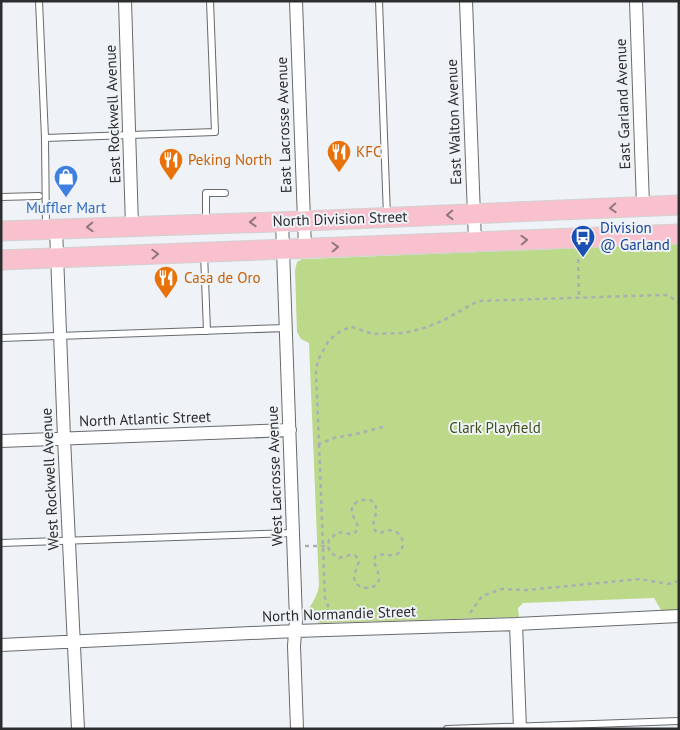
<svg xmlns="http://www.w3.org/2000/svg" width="680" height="730" viewBox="0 0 680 730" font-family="'PT Sans',sans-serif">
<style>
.green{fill:#bcd889}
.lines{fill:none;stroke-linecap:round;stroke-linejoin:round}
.service-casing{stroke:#686b6e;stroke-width:8}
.minor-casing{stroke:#686b6e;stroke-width:14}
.primary-casing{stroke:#d1d1d1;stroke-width:21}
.path{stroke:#acafb2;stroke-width:2.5;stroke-dasharray:4 4;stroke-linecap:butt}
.service{stroke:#fff;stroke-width:6}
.minor{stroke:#fff;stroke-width:12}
.primary{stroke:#f8c1cd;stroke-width:19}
.oneway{stroke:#92777e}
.labels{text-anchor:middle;stroke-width:4;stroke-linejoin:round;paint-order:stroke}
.street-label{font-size:15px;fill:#2c2d2e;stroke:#eff3f7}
.food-label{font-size:15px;fill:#c56008;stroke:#eff3f7;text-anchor:start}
.shop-label{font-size:15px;fill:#366cbe;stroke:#eff3f7}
.transit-label{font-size:15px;fill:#164399;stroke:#eff3f7;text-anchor:start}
.park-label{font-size:15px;fill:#3e4f17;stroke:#eff3f7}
</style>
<rect width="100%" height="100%" fill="#eff3f7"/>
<path class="green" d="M 679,244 L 679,610 L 661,610 L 654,598 L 523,603 L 518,608 L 519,617 L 320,623 L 310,620 L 307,613 C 312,601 316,600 319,586 L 309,343 L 301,339 L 297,332 L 295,270 L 297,262 L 302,259 L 306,259 Z"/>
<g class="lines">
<defs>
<path id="service" d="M 39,1 L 45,138 L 46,228
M 379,1 L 387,216
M 45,138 L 215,132 L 210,1
M 1,197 L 39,196
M 206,223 L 206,193 L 225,193
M 204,253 L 207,331
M 1,338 L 286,328
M 1,543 L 293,533
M 447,729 L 679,721"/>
<path id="minor" d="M 125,1 L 132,226
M 296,1 L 305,248
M 466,1 L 475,242
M 636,1 L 643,206
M 282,221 L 296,620 L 294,646 L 297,729
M 56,228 L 64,438 L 78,729
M 1,441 L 290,430
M 516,624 L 520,729
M 1,645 L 295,631 L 516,624 L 679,616"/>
<path id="primary" d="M 1,231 L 304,221 L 679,205
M 1,260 L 679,234"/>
</defs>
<use href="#service" class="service-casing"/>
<use href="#minor" class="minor-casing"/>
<use href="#primary" class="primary-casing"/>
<path class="path" d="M 578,259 L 579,298
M 383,427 L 356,434 L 334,438 L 319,444 L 316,372 L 318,360 L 329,340 L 342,330 L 352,327 L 373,334 L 404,333 L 424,328 L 444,320 L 478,301 L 660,295 L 668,295 L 679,303
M 319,444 L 325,598 L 328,606 L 335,617
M 305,546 L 328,546 L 330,552 L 339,558 L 350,555 L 356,556 L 359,561 C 356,573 347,584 366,588 C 387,586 377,572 374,561 L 375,557 C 382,551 389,558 397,554 C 406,549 404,534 394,531 C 389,529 384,532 379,533 C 364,527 386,508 370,500 C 367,499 362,500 359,501 C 346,507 354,517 357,524 C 358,527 357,529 356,532 L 350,534 L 338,532 L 329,540 L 328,546
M 470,613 L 482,596 L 502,589 L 527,590 L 640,579 L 668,584 L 679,581"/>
<use href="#service" class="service"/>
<use href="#minor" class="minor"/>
<use href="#primary" class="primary"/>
</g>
<defs><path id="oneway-chevron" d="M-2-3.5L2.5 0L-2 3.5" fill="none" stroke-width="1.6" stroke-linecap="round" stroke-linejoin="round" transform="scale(1.25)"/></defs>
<g class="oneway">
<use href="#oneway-chevron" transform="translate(613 208) rotate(177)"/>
<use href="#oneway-chevron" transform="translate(450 215) rotate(178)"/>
<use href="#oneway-chevron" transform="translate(253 222) rotate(178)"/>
<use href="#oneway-chevron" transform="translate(90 227) rotate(178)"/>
<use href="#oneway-chevron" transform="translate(524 240) rotate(-2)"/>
<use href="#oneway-chevron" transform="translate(335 247) rotate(-2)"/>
<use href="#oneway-chevron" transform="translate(155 254) rotate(-2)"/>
</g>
<defs>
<symbol id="restaurant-pin" viewBox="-11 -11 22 30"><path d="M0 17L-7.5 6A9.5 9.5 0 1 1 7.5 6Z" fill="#e8710a" stroke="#eff3f7"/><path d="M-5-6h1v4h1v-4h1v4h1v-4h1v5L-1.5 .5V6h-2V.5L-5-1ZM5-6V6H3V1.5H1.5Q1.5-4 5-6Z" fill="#fff"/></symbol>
<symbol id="shop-pin" viewBox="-11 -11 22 30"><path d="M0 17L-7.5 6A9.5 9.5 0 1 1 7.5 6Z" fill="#3f7fe0" stroke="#eff3f7"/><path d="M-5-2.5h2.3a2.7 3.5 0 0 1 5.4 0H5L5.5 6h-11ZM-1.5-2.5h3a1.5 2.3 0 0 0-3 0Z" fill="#fff"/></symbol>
<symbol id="bus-pin" viewBox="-11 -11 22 30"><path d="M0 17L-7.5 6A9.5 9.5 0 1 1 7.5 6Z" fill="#1a4fb4" stroke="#eff3f7"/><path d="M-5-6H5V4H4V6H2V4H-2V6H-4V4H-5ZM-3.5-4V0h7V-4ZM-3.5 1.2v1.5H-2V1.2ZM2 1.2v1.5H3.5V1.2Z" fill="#fff"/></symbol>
</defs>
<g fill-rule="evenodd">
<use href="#restaurant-pin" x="325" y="138" width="28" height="38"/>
<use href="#restaurant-pin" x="157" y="146" width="28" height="38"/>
<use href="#shop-pin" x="52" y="163" width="28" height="38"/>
<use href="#bus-pin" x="569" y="223" width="28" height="38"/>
<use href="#restaurant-pin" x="152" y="264" width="28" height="38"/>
</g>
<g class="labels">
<g class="street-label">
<text transform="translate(623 104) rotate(-92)" y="5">East Garland Avenue</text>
<text transform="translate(113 114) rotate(-92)" y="5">East Rockwell Avenue</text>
<text transform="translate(454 122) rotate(-92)" y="5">East Walton Avenue</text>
<text transform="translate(284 125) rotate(-92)" y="5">East Lacrosse Avenue</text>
<text transform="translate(340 219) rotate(-2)" y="5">North Division Street</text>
<text transform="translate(145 419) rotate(-2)" y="5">North Atlantic Street</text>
<text transform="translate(275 476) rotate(-92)" y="5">West Lacrosse Avenue</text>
<text transform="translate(50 479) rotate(-93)" y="5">West Rockwell Avenue</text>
<text transform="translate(339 614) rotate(-2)" y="5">North Normandie Street</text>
</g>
<g class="food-label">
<text x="356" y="157">KFC</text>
<text x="188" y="165">Peking North</text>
<text x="184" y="283">Casa de Oro</text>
</g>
<g class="shop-label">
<text x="66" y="213">Muffler Mart</text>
</g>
<g class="transit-label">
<text x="600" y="233">Division<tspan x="600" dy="17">@ Garland</tspan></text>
</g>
<g class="park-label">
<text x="495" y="433">Clark Playfield</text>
</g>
</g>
<rect width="680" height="730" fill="none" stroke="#2c2d2e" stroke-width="5"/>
</svg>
